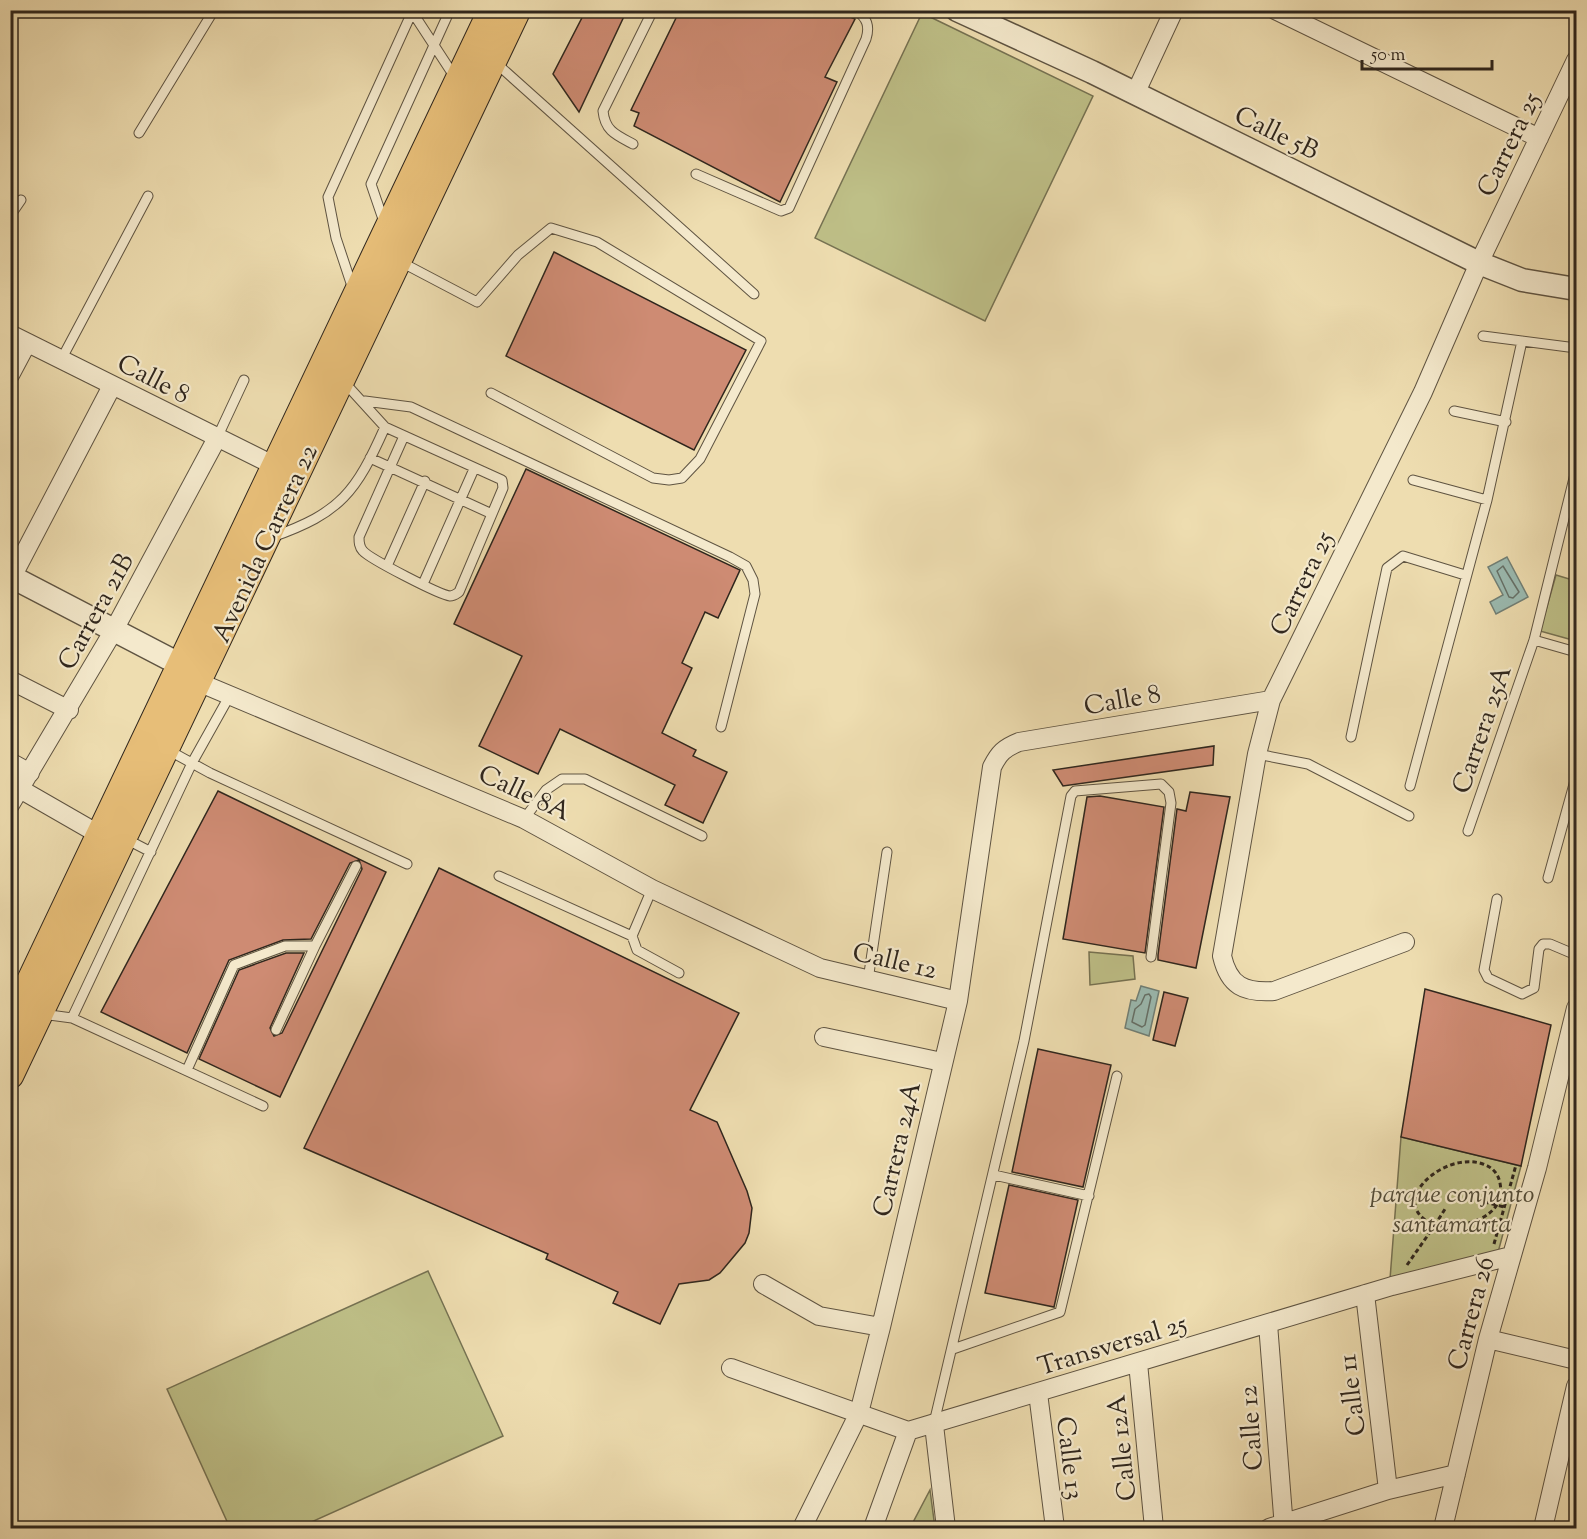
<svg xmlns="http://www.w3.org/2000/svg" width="1587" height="1539" viewBox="0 0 1587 1539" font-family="'Sorts Mill Goudy',serif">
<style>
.green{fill:#bebf87;stroke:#767252;stroke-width:1.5}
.water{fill:#9bbbb2;stroke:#707f76;stroke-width:1.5}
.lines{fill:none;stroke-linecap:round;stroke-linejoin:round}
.shore{stroke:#657068;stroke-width:1.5}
.building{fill:#ce8b73;stroke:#2f261d;stroke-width:1.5}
.service-casing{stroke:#5f5442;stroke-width:11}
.minor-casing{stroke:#5f5442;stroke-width:20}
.tertiary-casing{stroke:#5f5442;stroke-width:25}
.primary-casing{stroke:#2f261d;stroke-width:29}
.path{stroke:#2f261d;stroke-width:3;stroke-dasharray:4.5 3;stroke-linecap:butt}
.service{stroke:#f4e9cc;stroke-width:9}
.minor{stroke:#f4e9cc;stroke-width:18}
.tertiary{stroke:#f4e9cc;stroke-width:22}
.primary{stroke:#e7be78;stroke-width:27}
.labels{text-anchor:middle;stroke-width:4.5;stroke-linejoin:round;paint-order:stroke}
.street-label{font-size:26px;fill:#2f261d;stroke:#f4e9cc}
.park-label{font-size:26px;font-style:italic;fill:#534c38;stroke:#f4e9cc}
</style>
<rect width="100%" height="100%" fill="#eeddb0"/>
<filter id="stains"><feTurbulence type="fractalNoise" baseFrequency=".00333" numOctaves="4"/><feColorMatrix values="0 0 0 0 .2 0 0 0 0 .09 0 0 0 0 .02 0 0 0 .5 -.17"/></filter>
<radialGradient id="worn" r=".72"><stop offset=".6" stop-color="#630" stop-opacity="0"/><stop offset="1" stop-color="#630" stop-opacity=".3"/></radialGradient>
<path class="green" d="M 922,13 L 1093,96 L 985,321 L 815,238 Z
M 1556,575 L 1576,581 L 1576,641 L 1540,631 Z
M 1089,952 L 1133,956 L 1135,979 L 1090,985 Z
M 1401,1137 L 1521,1166 L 1496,1260 L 1389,1292 Z
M 428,1271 L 503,1436 L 298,1528 L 230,1528 L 167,1389 Z
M 930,1490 L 935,1528 L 910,1528 Z"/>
<path class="water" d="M 1507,557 L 1528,597 L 1496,614 L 1490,602 L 1503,595 L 1488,567 Z
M 1141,986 L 1159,991 L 1149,1036 L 1125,1028 L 1131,1000 L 1136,1001 Z"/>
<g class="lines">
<path class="shore" d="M 1503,566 L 1519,592 L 1513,598 L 1509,597 L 1497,571 Z
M 1145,995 L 1149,994 L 1151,997 L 1145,1025 L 1142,1027 L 1132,1022 L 1135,1009 L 1141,1004 Z"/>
</g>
<path class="building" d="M 586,10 L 627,10 L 579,112 L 553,74 Z
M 694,10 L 834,10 L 855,19 L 825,77 L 837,82 L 780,202 L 634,126 L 639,113 L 631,110 L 679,12 L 691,17 Z
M 554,252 L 746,350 L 694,450 L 506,356 Z
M 526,469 L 740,570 L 718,618 L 705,612 L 682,663 L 692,668 L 662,733 L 696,750 L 693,756 L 727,772 L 703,823 L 665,805 L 675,785 L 560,729 L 538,774 L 479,746 L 522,656 L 454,624 Z
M 1214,746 L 1213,765 L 1063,786 L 1053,770 Z
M 218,791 L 386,872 L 280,1097 L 199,1059 L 239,970 L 286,953 L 304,953 L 270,1028 L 274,1036 L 282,1033 L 362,869 L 359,860 L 350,863 L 311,939 L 283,940 L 229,960 L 187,1053 L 101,1012 Z
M 1190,792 L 1230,797 L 1196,968 L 1158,960 L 1158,955 L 1177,809 L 1186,811 Z
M 1100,796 L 1164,807 L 1145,953 L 1063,939 L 1087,797 Z
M 439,868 L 739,1013 L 690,1110 L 717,1122 L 747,1191 L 752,1208 L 749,1233 L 745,1243 L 720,1273 L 709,1280 L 679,1284 L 660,1324 L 613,1303 L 618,1292 L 546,1259 L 548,1254 L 304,1148 Z
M 1425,989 L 1551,1025 L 1521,1166 L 1401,1137 Z
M 1164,992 L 1188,998 L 1175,1046 L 1153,1040 Z
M 1038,1049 L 1111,1065 L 1083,1187 L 1012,1172 Z
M 1009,1185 L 1078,1200 L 1054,1307 L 985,1293 Z"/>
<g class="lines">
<defs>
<path id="service" d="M 411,10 L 456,79
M 496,63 L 754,294
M 139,133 L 214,10
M 633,144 C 616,135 605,131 603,111 L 653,10
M 696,174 L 781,211 L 789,208 L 866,39 C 870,26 867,18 856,10
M 10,216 L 21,200
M 384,222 L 371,184 L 450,10
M 399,261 L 477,302 L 518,255 L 551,228 L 597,242 L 761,341 L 700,459 L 682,478 L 669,480 L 653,478 L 491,393
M 353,289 L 336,238 L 328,197 L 413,10
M 1483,336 L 1576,348
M 61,360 L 148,196
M 344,382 L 385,427 L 502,480 L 503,488 L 459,592 C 456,594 454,596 450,596 C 440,595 370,559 363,551 C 359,547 359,542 359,537 L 404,436
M 365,401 L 411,407 L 730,557 L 746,566 L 753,580 L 755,594 L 721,727
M 1454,411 L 1506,422
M 217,438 L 244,380
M 370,458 L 492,514
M 1413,480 L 1487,500
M 272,537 C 341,513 356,492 385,427
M 387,566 L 425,481
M 423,584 L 474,469
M 1534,640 L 1576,652
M 1351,737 L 1387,568 L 1403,556 L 1465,575
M 168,750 L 210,773 L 407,864
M 1257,754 L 1308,764 L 1409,816
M 1410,786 L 1487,500 L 1522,341
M 524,819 L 546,790 L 562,779 L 585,779 L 702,836
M 1468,831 L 1534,640 L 1576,470
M 124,838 L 151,852
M 499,876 L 632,936
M 1548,878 L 1576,777
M 652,889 L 632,936 L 637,950 L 679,973
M 1497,899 L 1484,970 L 1488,978 L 1522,994 L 1534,988 L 1539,949 L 1543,944 L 1550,944 L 1576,955
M 868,980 L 887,852
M 42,1014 L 72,1018 L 263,1106
M 72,1018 L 192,763 L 230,695
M 276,1030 L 315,946
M 187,1070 L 234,965 L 285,946 L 315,946 L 356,866
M 994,1175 L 1089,1196
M 953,1349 L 1060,1312 L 1117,1076
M 934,1423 L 1024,1041 L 1071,796 L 1075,791 L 1161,784 L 1169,792 L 1171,803 L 1151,957"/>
<path id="minor" d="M 1275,10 L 1539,138
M 1135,94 L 1174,10
M 10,334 L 275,466
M 10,375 L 27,343
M 12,577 L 112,386
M 10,680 L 69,710
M 198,682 L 524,819 L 652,889 L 820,968 L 958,1001
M 10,762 L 30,773
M 20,789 L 100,835
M 10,805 L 114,630 L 217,438
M 1405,942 L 1274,991 C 1244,993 1229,986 1222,956 L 1257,754 L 1271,700 L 1423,392 L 1479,263 L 1576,60
M 824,1037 L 942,1062
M 763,1284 L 819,1316 L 881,1327
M 1365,1294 L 1388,1490
M 1268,1324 L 1284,1528
M 1488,1339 L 1576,1360
M 1138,1363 L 1154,1528
M 731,1368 L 908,1431 L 1392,1286 L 1511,1256
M 1038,1393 L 1055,1528
M 934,1425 L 946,1528
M 802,1528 L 859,1413 L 881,1327 L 958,1001 L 992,767 C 999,753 1004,748 1019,742 L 1271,700
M 873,1528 L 908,1431
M 1269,1528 L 1388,1490 L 1456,1474
M 1443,1528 L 1488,1339 L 1537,1168 L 1576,1008
M 1543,1528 L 1576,1386"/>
<path id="tertiary" d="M 957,10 L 1092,72 L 1479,263 L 1522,280 L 1576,289
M 10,576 L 181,665"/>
<path id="primary" d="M 10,1024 L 492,10
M 10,1075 L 517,10"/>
</defs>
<use href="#service" class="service-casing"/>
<use href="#minor" class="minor-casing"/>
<use href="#tertiary" class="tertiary-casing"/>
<use href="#primary" class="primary-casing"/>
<path class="path" d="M 1477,1200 L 1504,1207
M 1494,1244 L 1516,1165
M 1407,1265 L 1435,1225 C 1383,1204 1444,1150 1483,1164 C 1492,1167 1498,1173 1500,1183 C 1507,1219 1461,1229 1435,1225 L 1445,1209"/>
<use href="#service" class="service"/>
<use href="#minor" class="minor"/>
<use href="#tertiary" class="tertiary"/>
<use href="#primary" class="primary"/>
</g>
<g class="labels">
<g class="street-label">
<text transform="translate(1277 132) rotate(26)" y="9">Calle 5B</text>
<text transform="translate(1508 144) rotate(-64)" y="9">Carrera 25</text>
<text transform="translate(154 378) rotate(27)" y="9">Calle 8</text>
<text transform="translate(264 543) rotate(-65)" y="9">Avenida Carrera 22</text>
<text transform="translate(1301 583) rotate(-64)" y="9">Carrera 25</text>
<text transform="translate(95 611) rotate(-61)" y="9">Carrera 21B</text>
<text transform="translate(1122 699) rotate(-10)" y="9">Calle 8</text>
<text transform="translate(1481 729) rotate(-71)" y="9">Carrera 25A</text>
<text transform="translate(525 792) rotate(25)" y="9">Calle 8A</text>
<text transform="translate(895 960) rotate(13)" y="9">Calle 12</text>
<text transform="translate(896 1149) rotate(-77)" y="9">Carrera 24A</text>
<text transform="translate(1470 1313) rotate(-75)" y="9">Carrera 26</text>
<text transform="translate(1112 1344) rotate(-17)" y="9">Transversal 25</text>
<text transform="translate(1351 1395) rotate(-97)" y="9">Calle 11</text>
<text transform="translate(1250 1428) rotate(-94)" y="9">Calle 12</text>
<text transform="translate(1121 1448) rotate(-96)" y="9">Calle 12A</text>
<text transform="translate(1071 1458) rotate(83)" y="9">Calle 13</text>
</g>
<g class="park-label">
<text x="1452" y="1202">parque conjunto<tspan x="1452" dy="30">santamarta</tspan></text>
</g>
</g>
<rect width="1587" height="1539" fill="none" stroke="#eeddb0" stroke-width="36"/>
<rect x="12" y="12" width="1563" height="1515" fill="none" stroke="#2f261d" stroke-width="3"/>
<rect x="18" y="18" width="1551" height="1503" fill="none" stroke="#2f261d" stroke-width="1.5"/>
<path d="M1362 60v9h130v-9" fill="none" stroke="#2f261d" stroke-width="3"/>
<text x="1371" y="60" font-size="18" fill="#2f261d" stroke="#f4e9cc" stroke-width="4.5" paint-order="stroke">50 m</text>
<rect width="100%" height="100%" filter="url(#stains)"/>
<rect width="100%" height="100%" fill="url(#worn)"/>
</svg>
